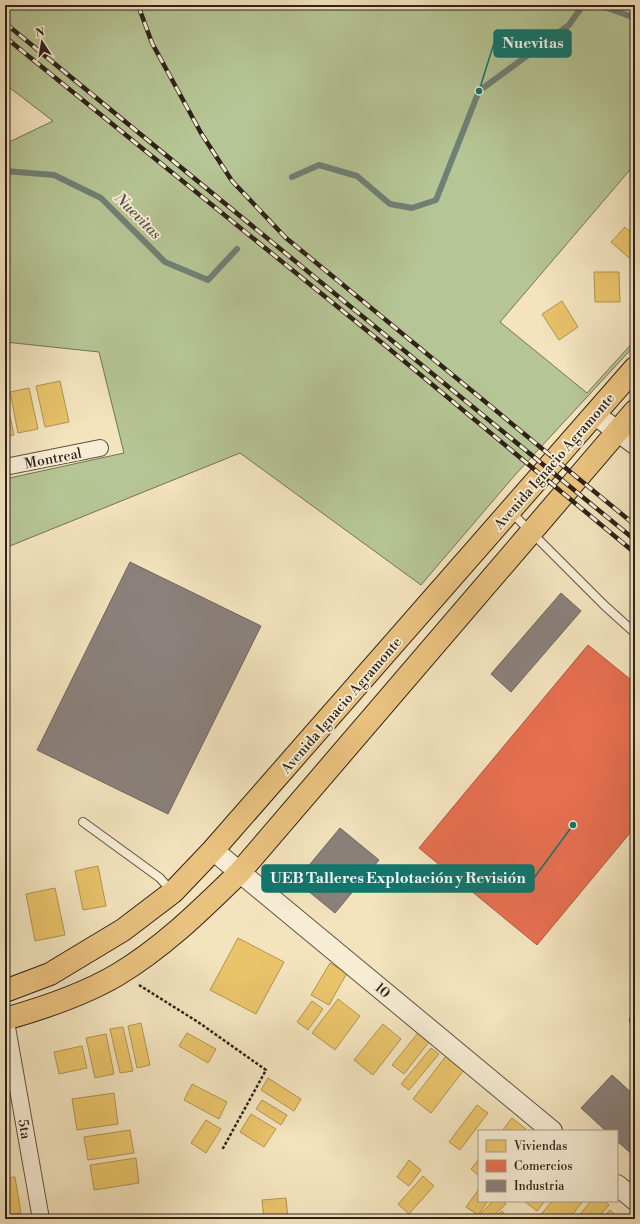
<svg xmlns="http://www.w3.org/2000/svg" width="640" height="1224" viewBox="0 0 640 1224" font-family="'Libre Bodoni',serif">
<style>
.green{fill:#b6c595;stroke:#727457}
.homes{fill:#e9c46a;stroke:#b19352}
.shops{fill:#e76f51;stroke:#b05840}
.industry{fill:#8a817c;stroke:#6f645e}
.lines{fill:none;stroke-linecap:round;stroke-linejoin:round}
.stream{stroke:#708076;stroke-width:6}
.service-casing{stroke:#605242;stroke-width:10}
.minor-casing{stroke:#605242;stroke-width:18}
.tertiary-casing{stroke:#605242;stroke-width:22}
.primary-casing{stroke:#2f2219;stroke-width:24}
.path{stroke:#2f2219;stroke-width:2.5;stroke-dasharray:3 2;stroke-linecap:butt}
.service{stroke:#f7edd5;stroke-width:8}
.minor{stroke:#f7edd5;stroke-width:16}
.tertiary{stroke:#f7edd5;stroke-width:20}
.primary{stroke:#eac27f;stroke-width:22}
.rail-casing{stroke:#2f2219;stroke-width:4.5}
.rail{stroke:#f7edd5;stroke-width:3;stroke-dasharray:9;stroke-linecap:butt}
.labels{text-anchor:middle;stroke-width:4;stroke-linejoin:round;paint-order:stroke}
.street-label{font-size:14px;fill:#2f2219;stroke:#f7edd5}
.water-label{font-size:15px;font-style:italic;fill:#4f5148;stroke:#f7edd5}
.leader{fill:none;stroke:#0f766e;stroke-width:1.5}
.callout-dot{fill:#0f766e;stroke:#f7edd5;stroke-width:1.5}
.callout{fill:#0f766e;stroke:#0f766e;stroke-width:1.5}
.callout-label{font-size:15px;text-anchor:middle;font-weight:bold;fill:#fff}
</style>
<rect width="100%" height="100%" fill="#f3e4be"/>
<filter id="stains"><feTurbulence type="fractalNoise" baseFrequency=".005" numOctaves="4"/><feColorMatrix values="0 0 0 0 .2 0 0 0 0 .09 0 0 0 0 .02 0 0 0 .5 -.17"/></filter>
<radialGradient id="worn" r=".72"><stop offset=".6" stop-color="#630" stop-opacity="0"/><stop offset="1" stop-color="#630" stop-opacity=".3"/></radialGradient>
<path class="green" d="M 5,5 L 635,5 L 635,164 L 500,322 L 587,393 L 635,340 L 635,345 L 515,475 L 421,585 L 240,453 L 5,548 L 5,479 L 124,453 L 99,352 L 5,342 L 5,144 L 53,121 L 5,84 Z"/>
<path class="homes" d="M 625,227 L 635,236 L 635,263 L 611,242 Z
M 594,272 L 619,272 L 620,302 L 595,302 Z
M 562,301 L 578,327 L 559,340 L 542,314 Z
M 60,381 L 69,422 L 45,427 L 36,386 Z
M 29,388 L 38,429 L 18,433 L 10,392 Z
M 5,394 L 14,435 L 5,437 Z
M 98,866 L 106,906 L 83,910 L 75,871 Z
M 55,888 L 65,935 L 35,941 L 26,894 Z
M 238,938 L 284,962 L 256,1014 L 210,990 Z
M 330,963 L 347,973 L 329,1005 L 311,995 Z
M 338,999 L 360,1016 L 335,1050 L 312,1033 Z
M 312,1001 L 323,1009 L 308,1030 L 297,1022 Z
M 141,1023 L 150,1065 L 137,1068 L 128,1026 Z
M 383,1024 L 401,1039 L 373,1075 L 354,1060 Z
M 123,1027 L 133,1071 L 120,1073 L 110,1029 Z
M 187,1033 L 216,1049 L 208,1063 L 179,1046 Z
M 418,1033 L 429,1042 L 404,1074 L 392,1065 Z
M 106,1034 L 114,1074 L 95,1078 L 86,1038 Z
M 82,1046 L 87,1068 L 59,1074 L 54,1052 Z
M 431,1048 L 439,1054 L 409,1090 L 401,1084 Z
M 446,1056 L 464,1070 L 431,1113 L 413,1099 Z
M 268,1078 L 301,1099 L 294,1111 L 261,1090 Z
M 192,1084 L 227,1102 L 219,1119 L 184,1100 Z
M 114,1093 L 118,1124 L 77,1130 L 72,1099 Z
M 262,1100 L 287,1115 L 281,1125 L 256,1109 Z
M 477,1105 L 488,1113 L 460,1150 L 449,1142 Z
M 251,1114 L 276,1129 L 264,1147 L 240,1132 Z
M 512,1118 L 526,1129 L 524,1131 L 502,1131 Z
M 206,1120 L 221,1129 L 206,1153 L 191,1143 Z
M 130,1130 L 134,1153 L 88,1160 L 84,1137 Z
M 136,1158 L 139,1183 L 94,1190 L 90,1165 Z
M 479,1159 L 479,1176 L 471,1169 Z
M 409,1160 L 421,1170 L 409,1186 L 397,1177 Z
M 423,1176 L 434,1186 L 409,1214 L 398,1204 Z
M 15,1177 L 21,1213 L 5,1215 L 5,1178 Z
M 479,1189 L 479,1201 L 488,1201 L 478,1215 L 466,1207 Z
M 286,1198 L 288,1219 L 264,1219 L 262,1200 Z
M 493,1201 L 503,1201 L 506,1204 L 490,1219 L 479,1219 L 477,1217 Z
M 524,1201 L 545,1201 L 537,1211 Z
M 552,1201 L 583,1201 L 569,1219 L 543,1219 L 540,1216 Z
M 591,1201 L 605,1201 L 609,1205 L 597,1219 L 576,1219 Z
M 610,1210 L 620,1219 L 602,1219 Z
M 502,1211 L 509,1219 L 492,1219 Z"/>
<path class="shops" d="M 588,645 L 635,683 L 635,827 L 537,945 L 419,848 Z"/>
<path class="industry" d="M 130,562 L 261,626 L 168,814 L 37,750 Z
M 561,593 L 581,611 L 511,692 L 491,674 Z
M 340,828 L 379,860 L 335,913 L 296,881 Z
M 612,1075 L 635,1096 L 635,1157 L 617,1141 L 617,1131 L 606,1131 L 581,1108 Z"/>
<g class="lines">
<path class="stream" d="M 599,5 L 635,18
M 5,171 L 54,175 L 101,198 L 165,262 L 208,280 L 237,249
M 292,177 L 319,165 L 357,176 L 390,204 L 412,208 L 436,200 L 479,91 L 569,25 L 583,5"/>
<defs>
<path id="service" d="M 511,512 L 605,606 L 635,633
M 83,822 L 160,878 L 172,892
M 634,1020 L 635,1020"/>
<path id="minor" d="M 5,467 L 100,448
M 5,1016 L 41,1219"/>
<path id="tertiary" d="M 594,414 L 635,444
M 213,850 L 552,1131
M 617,1185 L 635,1200"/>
<path id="primary" d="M 5,991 L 50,974 L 123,930 L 173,892 L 213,850 L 635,368
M 5,1019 C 44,1008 83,995 117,975 C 164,947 202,909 240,872 L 635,411"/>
</defs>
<use href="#service" class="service-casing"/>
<use href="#minor" class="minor-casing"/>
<use href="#tertiary" class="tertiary-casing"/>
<use href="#primary" class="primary-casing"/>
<path class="path" d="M 139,985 L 198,1022 L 266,1070 L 222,1150"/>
<use href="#service" class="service"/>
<use href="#minor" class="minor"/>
<use href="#tertiary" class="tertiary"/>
<use href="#primary" class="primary"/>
<defs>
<path id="rail" d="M 138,5 L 152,43 L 201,133 L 232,181 L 286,238 L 635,525
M 5,23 L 635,540
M 5,37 L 381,342 L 635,553"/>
</defs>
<use href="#rail" class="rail-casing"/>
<use href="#rail" class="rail"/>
</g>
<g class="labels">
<g class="street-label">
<text transform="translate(53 458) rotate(-11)" y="5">Montreal</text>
<text transform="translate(554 461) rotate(-49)" y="5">Avenida Ignacio Agramonte</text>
<text transform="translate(341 705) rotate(-49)" y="5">Avenida Ignacio Agramonte</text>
<text transform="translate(383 990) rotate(40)" y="5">10</text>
<text transform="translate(25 1129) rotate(80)" y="5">5ta</text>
</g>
<g class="water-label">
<text transform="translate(138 216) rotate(45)" y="5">Nuevitas</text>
</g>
</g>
<path class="leader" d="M479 91L494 43M573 825L534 878"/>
<g class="callout-dot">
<circle cx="479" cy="91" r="4"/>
<circle cx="573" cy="825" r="4"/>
</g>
<g class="callout">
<rect x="494" y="30" width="77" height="27" rx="4"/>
<rect x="262" y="865" width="272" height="27" rx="4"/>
</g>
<g class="callout-label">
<text x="533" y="48">Nuevitas</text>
<text x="398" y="883">UEB Talleres Explotación y Revisión</text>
</g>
<rect width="640" height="1224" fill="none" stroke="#f3e4be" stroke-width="20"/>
<rect x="6" y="6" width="628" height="1212" fill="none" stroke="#2f2219" stroke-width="2"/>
<rect x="10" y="10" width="620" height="1204" fill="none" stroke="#2f2219"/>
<rect x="478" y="1130" width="140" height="72" fill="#f7edd5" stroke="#a79c8a"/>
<rect x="486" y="1140" width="20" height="12" fill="#e9c46a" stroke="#a79c8a"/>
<text x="514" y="1150" font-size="12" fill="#2f2219">Viviendas</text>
<rect x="486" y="1160" width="20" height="12" fill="#e76f51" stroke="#a79c8a"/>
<text x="514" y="1170" font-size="12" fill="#2f2219">Comercios</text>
<rect x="486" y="1180" width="20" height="12" fill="#8a817c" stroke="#a79c8a"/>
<text x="514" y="1190" font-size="12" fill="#2f2219">Industria</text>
<g transform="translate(42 42) rotate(348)" stroke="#f7edd5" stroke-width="3" paint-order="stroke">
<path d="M0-3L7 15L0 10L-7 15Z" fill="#2f2219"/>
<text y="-6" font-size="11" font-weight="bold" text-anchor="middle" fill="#2f2219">N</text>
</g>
<rect width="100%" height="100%" filter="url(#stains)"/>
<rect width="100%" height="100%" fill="url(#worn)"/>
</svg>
